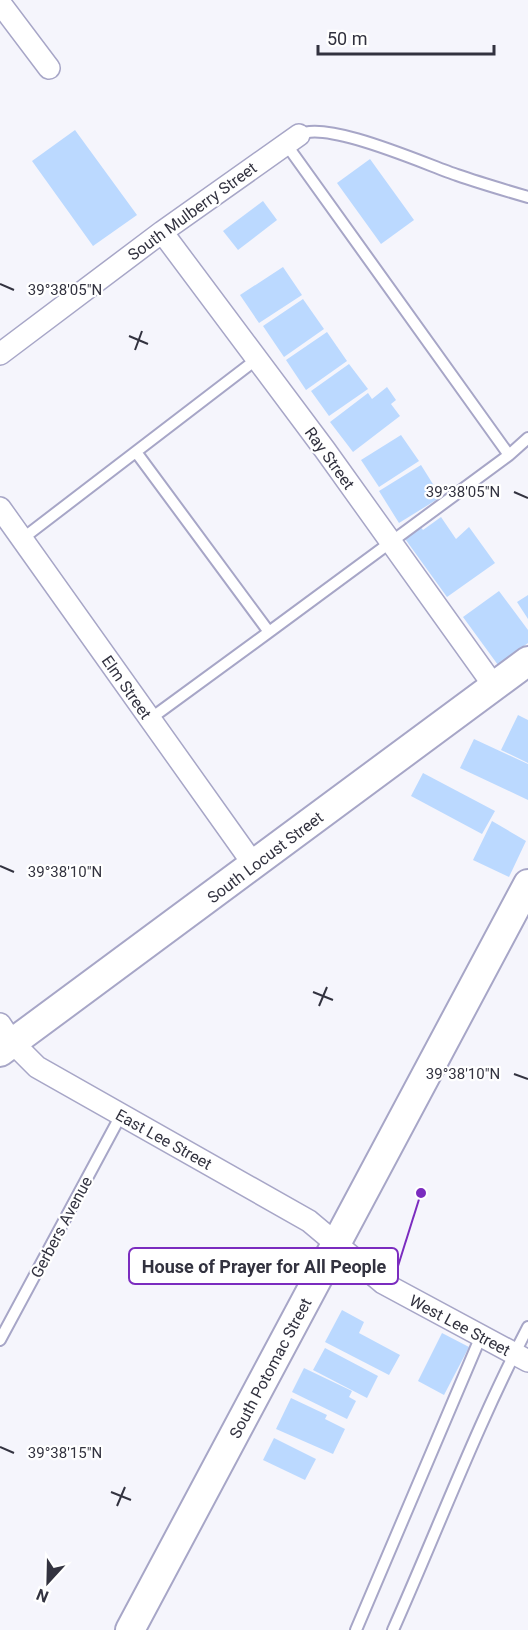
<svg xmlns="http://www.w3.org/2000/svg" width="528" height="1630" viewBox="0 0 528 1630" font-family="Roboto,sans-serif">
<style>
.building{fill:#bbd9ff}
.lines{fill:none;stroke-linecap:round;stroke-linejoin:round}
.lane-casing{stroke:#a7a6c7;stroke-width:14}
.street-casing{stroke:#a7a6c7;stroke-width:24}
.secondary-casing{stroke:#a7a6c7;stroke-width:32}
.lane{stroke:#fff;stroke-width:10}
.street{stroke:#fff;stroke-width:21}
.secondary{stroke:#fff;stroke-width:28}
.ticks{fill:none;stroke:#32323f;stroke-width:2}
.labels{text-anchor:middle;stroke-width:4.5;stroke-linejoin:round;paint-order:stroke}
.street-label{font-size:16px;fill:#32323f;stroke:#fff}
.ticks-label{font-size:15px;text-anchor:middle;fill:#32323f;stroke:#fff;stroke-width:4.5;stroke-linejoin:round;paint-order:stroke}
.leader{fill:none;stroke:#7b2cbf;stroke-width:2}
.callout-dot{fill:#7b2cbf;stroke:#fff;stroke-width:2}
.callout{fill:#fff;stroke:#7b2cbf;stroke-width:2}
.callout-label{font-size:18px;text-anchor:middle;font-weight:bold;fill:#32323f}
</style>
<rect width="100%" height="100%" fill="#f5f5fc"/>
<path class="building" d="M 75,130 L 137,215 L 93,246 L 32,161 Z
M 370,159 L 414,220 L 381,244 L 337,183 Z
M 263,201 L 277,220 L 238,250 L 223,231 Z
M 283,267 L 302,295 L 259,323 L 240,295 Z
M 303,299 L 324,329 L 284,357 L 263,326 Z
M 327,332 L 347,361 L 306,390 L 286,360 Z
M 349,364 L 368,389 L 329,416 L 311,391 Z
M 387,387 L 396,400 L 391,404 L 400,416 L 353,452 L 330,422 L 368,393 L 372,399 Z
M 401,435 L 419,461 L 379,487 L 361,460 Z
M 421,465 L 441,497 L 399,523 L 379,491 Z
M 441,517 L 456,539 L 469,527 L 495,563 L 447,597 L 403,536 L 419,525 L 423,530 Z
M 499,591 L 528,630 L 528,643 L 498,665 L 463,617 Z
M 528,595 L 528,619 L 517,602 Z
M 518,715 L 528,720 L 528,763 L 501,750 Z
M 474,739 L 528,764 L 528,800 L 460,768 Z
M 423,773 L 495,811 L 482,834 L 411,796 Z
M 492,821 L 526,841 L 509,877 L 473,860 Z
M 342,1310 L 364,1322 L 359,1333 L 400,1355 L 389,1375 L 325,1342 Z
M 442,1333 L 469,1347 L 444,1395 L 418,1381 Z
M 325,1348 L 378,1376 L 367,1398 L 313,1370 Z
M 304,1368 L 352,1391 L 349,1397 L 356,1401 L 347,1419 L 292,1392 Z
M 291,1398 L 327,1415 L 325,1419 L 345,1429 L 333,1454 L 276,1429 Z
M 274,1438 L 316,1459 L 305,1480 L 263,1460 Z"/>
<g class="lines">
<defs>
<path id="lane" d="M 299,135 C 325,119 427,165 457,175 C 480,183 504,190 528,197
M 136,452 L 269,632 L 150,719
M 509,455 L 528,438
M 22,539 L 257,359
M 269,632 L 509,455 L 286,144
M 0,1340 L 121,1115
M 356,1630 L 481,1336
M 393,1630 C 438,1529 477,1425 528,1327"/>
<path id="street" d="M 0,3 L 49,68
M 162,232 L 325,450 L 494,686
M 0,354 L 162,232 L 299,135
M 0,508 L 254,865
M 0,1024 L 12,1042 L 37,1067 L 309,1221 L 383,1283 L 528,1361"/>
<path id="secondary" d="M 0,1052 L 528,661
M 130,1630 L 528,884"/>
</defs>
<use href="#lane" class="lane-casing"/>
<use href="#street" class="street-casing"/>
<use href="#secondary" class="secondary-casing"/>
<use href="#lane" class="lane"/>
<use href="#street" class="street"/>
<use href="#secondary" class="secondary"/>
</g>
<path class="ticks" d="M 0,284 L 14,290M 129,336 L 148,344M 135,350 L 142,331M 514,492 L 528,498M 0,866 L 14,872M 313,992 L 333,1000M 319,1006 L 327,987M 514,1074 L 528,1079M 0,1447 L 14,1453M 111,1492 L 131,1500M 117,1506 L 125,1487"/>
<g class="labels">
<g class="street-label">
<text transform="translate(192 211) rotate(-36)" y="6">South Mulberry Street</text>
<text transform="translate(330 458) rotate(54)" y="6">Ray Street</text>
<text transform="translate(127 687) rotate(55)" y="6">Elm Street</text>
<text transform="translate(265 857) rotate(-37)" y="6">South Locust Street</text>
<text transform="translate(164 1139) rotate(29)" y="6">East Lee Street</text>
<text transform="translate(61 1227) rotate(-62)" y="6">Gerbers Avenue</text>
<text transform="translate(460 1325) rotate(28)" y="6">West Lee Street</text>
<text transform="translate(270 1368) rotate(-62)" y="6">South Potomac Street</text>
</g>
</g>
<g class="ticks-label">
<text x="65" y="295">39°38'05"N</text>
<text x="463" y="497">39°38'05"N</text>
<text x="65" y="877">39°38'10"N</text>
<text x="463" y="1079">39°38'10"N</text>
<text x="65" y="1458">39°38'15"N</text>
</g>
<path class="leader" d="M421 1193L398 1266"/>
<circle class="callout-dot" cx="421" cy="1193" r="6"/>
<rect class="callout" x="129" y="1248" width="269" height="36" rx="6"/>
<g class="callout-label">
<text x="264" y="1273">House of Prayer for All People</text>
</g>
<g transform="translate(48 1582) rotate(202)" stroke="#ffffff" stroke-width="4.5" paint-order="stroke">
<path d="M0-4.5L10 22L0 15L-10 22Z" fill="#32323f"/>
<text y="-9" font-size="16" font-weight="bold" text-anchor="middle" fill="#32323f">N</text>
</g>
<path d="M318 45v9h176v-9" fill="none" stroke="#32323f" stroke-width="3"/>
<text x="327" y="45" font-size="18" fill="#32323f" stroke="#ffffff" stroke-width="4.5" paint-order="stroke">50 m</text>
</svg>
